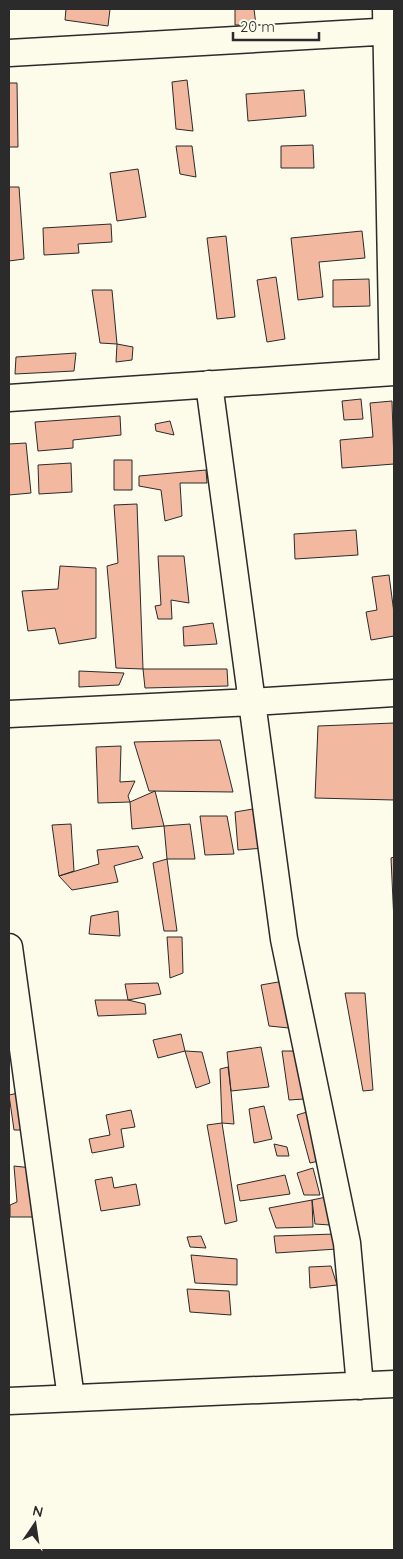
<svg xmlns="http://www.w3.org/2000/svg" width="403" height="1559" viewBox="0 0 403 1559" font-family="Quicksand,sans-serif">
<style>
.building{fill:#f2b8a0;stroke:#2b2b2b}
.lines{fill:none;stroke-linecap:round;stroke-linejoin:round}
.street-casing{stroke:#2b2b2b;stroke-width:29}
.street{stroke:#fdfbea;stroke-width:26}
</style>
<rect width="100%" height="100%" fill="#fdfbea"/>
<path class="building" d="M 66,9 L 110,9 L 108,26 L 65,20 Z
M 235,9 L 254,9 L 256,25 L 235,25 Z
M 187,80 L 193,131 L 176,129 L 172,82 Z
M 9,83 L 17,83 L 18,147 L 9,147 Z
M 304,90 L 306,116 L 248,121 L 246,94 Z
M 313,145 L 314,168 L 281,168 L 281,146 Z
M 176,146 L 192,146 L 196,177 L 180,174 Z
M 138,169 L 146,217 L 117,221 L 110,173 Z
M 9,187 L 19,187 L 24,259 L 9,261 Z
M 111,224 L 112,242 L 78,244 L 79,253 L 44,255 L 43,228 Z
M 362,231 L 365,258 L 319,262 L 323,297 L 298,300 L 291,238 Z
M 226,236 L 235,317 L 217,319 L 207,238 Z
M 276,277 L 285,339 L 267,342 L 257,280 Z
M 369,279 L 370,306 L 333,307 L 333,280 Z
M 92,290 L 112,290 L 117,344 L 100,343 Z
M 117,344 L 133,347 L 132,360 L 116,362 Z
M 76,353 L 74,371 L 15,374 L 16,357 Z
M 361,399 L 363,419 L 344,420 L 342,401 Z
M 392,401 L 394,464 L 342,468 L 340,440 L 373,437 L 370,403 Z
M 120,416 L 121,435 L 73,440 L 73,448 L 38,451 L 35,422 Z
M 170,421 L 174,435 L 156,431 L 155,424 Z
M 26,443 L 31,493 L 9,495 L 9,444 Z
M 114,460 L 132,460 L 132,490 L 114,490 Z
M 71,463 L 72,492 L 39,494 L 38,465 Z
M 206,470 L 207,483 L 180,483 L 182,516 L 165,521 L 161,490 L 139,486 L 139,476 Z
M 137,504 L 143,669 L 116,668 L 107,566 L 118,563 L 114,505 Z
M 356,530 L 358,555 L 295,559 L 294,534 Z
M 158,556 L 184,556 L 189,603 L 171,600 L 172,619 L 158,619 L 155,606 L 161,605 Z
M 60,566 L 96,568 L 96,638 L 59,644 L 55,628 L 28,631 L 22,591 L 58,589 Z
M 389,575 L 394,613 L 394,636 L 371,640 L 366,612 L 377,610 L 372,577 Z
M 213,623 L 217,644 L 184,646 L 183,627 Z
M 143,669 L 227,669 L 228,686 L 145,688 Z
M 79,671 L 124,673 L 119,685 L 79,687 Z
M 394,723 L 394,800 L 315,798 L 318,726 Z
M 220,740 L 233,792 L 149,791 L 134,742 Z
M 121,746 L 120,782 L 135,781 L 128,796 L 130,802 L 98,803 L 96,747 Z
M 155,791 L 164,826 L 132,829 L 130,802 Z
M 259,808 L 265,848 L 238,850 L 235,812 Z
M 200,816 L 227,816 L 234,854 L 205,855 Z
M 71,824 L 74,871 L 59,876 L 52,825 Z
M 190,824 L 195,859 L 167,859 L 164,826 Z
M 138,846 L 143,858 L 114,866 L 118,882 L 72,890 L 59,876 L 99,864 L 97,850 Z
M 394,857 L 394,922 L 391,858 Z
M 167,859 L 177,931 L 164,931 L 153,863 Z
M 118,911 L 120,936 L 89,934 L 91,916 Z
M 167,937 L 182,937 L 183,973 L 170,978 Z
M 284,981 L 289,1028 L 269,1026 L 261,985 Z
M 158,983 L 161,994 L 128,1000 L 125,984 Z
M 345,993 L 365,993 L 373,1090 L 363,1091 Z
M 95,1000 L 128,1000 L 145,1004 L 146,1014 L 98,1016 Z
M 181,1034 L 185,1051 L 158,1058 L 153,1040 Z
M 261,1047 L 269,1087 L 231,1091 L 227,1052 Z
M 185,1051 L 202,1052 L 210,1083 L 196,1088 Z
M 282,1051 L 296,1051 L 304,1099 L 289,1100 Z
M 228,1067 L 231,1091 L 234,1124 L 222,1123 L 220,1069 Z
M 23,1092 L 27,1130 L 14,1130 L 9,1095 Z
M 264,1106 L 272,1139 L 254,1143 L 249,1109 Z
M 131,1110 L 135,1127 L 121,1129 L 124,1147 L 92,1153 L 89,1139 L 110,1135 L 106,1115 Z
M 310,1111 L 323,1160 L 310,1163 L 297,1115 Z
M 222,1123 L 237,1221 L 225,1224 L 207,1125 Z
M 274,1144 L 287,1147 L 289,1156 L 277,1156 Z
M 14,1166 L 32,1168 L 38,1217 L 10,1217 L 10,1205 L 17,1202 Z
M 313,1168 L 320,1195 L 304,1195 L 297,1173 Z
M 285,1175 L 290,1194 L 240,1201 L 237,1185 Z
M 112,1177 L 114,1188 L 136,1184 L 140,1205 L 101,1211 L 95,1180 Z
M 326,1197 L 330,1225 L 315,1224 L 312,1200 Z
M 312,1200 L 313,1227 L 276,1228 L 269,1208 Z
M 335,1234 L 337,1249 L 276,1253 L 274,1236 Z
M 201,1236 L 206,1248 L 190,1247 L 187,1237 Z
M 191,1255 L 237,1259 L 237,1285 L 195,1283 Z
M 331,1266 L 337,1285 L 310,1288 L 309,1267 Z
M 187,1289 L 229,1291 L 231,1315 L 190,1312 Z"/>
<g class="lines">
<defs>
<path id="street" d="M 386,9 L 393,372
M 9,53 L 394,31
M 209,384 L 284,939 L 347,1243 L 360,1386
M 9,398 L 394,372
M 9,714 L 252,702 L 394,693
M 9,947 L 71,1398
M 9,1401 L 394,1384"/>
</defs>
<use href="#street" class="street-casing"/>
<use href="#street" class="street"/>
</g>
<rect width="403" height="1559" fill="none" stroke="#2b2b2b" stroke-width="20"/>
<g transform="translate(35 1524) rotate(13)" stroke="#fdfbea" stroke-width="4" paint-order="stroke">
<path d="M0-4L9 19L0 12L-9 19Z" fill="#2b2b2b"/>
<text y="-8" font-size="14" font-weight="bold" text-anchor="middle" fill="#2b2b2b">N</text>
</g>
<path d="M233 32v8h86v-8" fill="none" stroke="#2b2b2b" stroke-width="2.5"/>
<text x="240" y="32" font-size="15" fill="#2b2b2b" stroke="#fdfbea" stroke-width="4" paint-order="stroke">20 m</text>
</svg>
